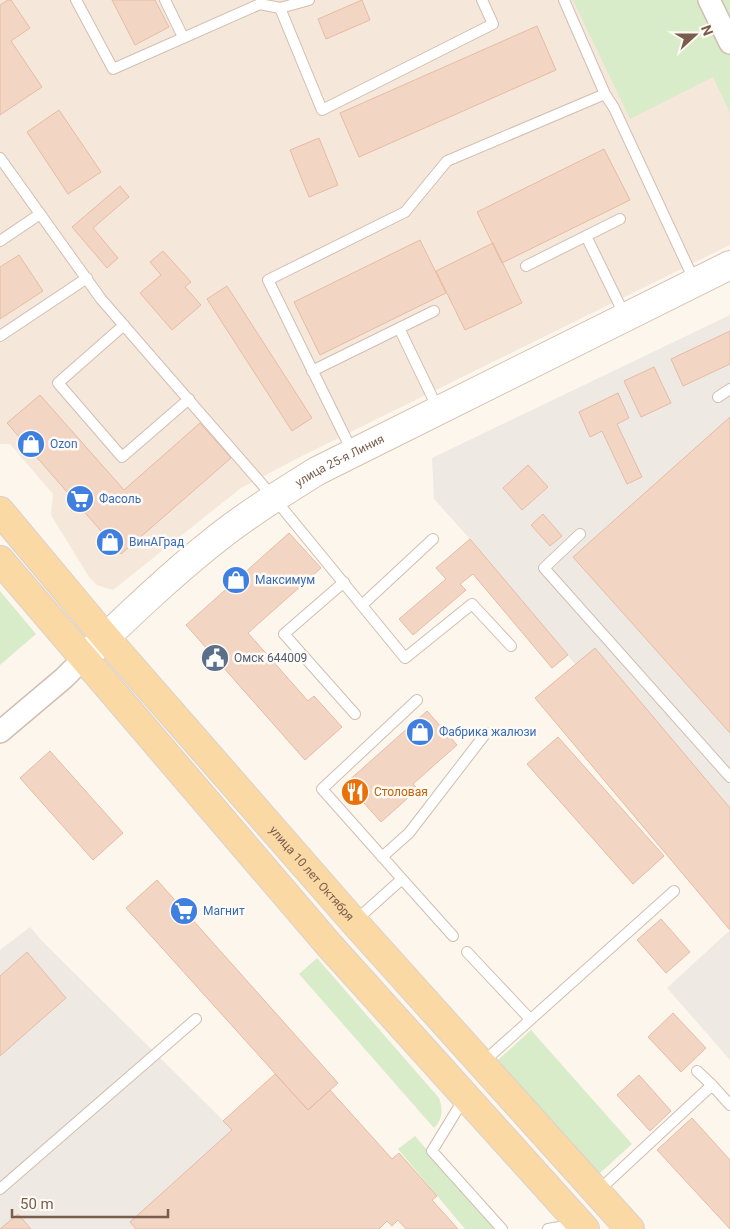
<svg xmlns="http://www.w3.org/2000/svg" width="730" height="1229" viewBox="0 0 730 1229" font-family="Roboto,sans-serif">
<style>
.residential{fill:#f5e8da}
.industrial{fill:#efe9e4}
.green{fill:#d8ecc9}
.building{fill:#f3d5c3;stroke:#e6bba3}
.lines{fill:none;stroke-linecap:round;stroke-linejoin:round}
.lane-casing{stroke:#d1beb0;stroke-width:12}
.street-casing{stroke:#d1beb0;stroke-width:24}
.secondary-casing{stroke:#d6c0b0;stroke-width:30}
.primary-casing{stroke:#dad1cd;stroke-width:30}
.lane{stroke:#fff;stroke-width:10}
.street{stroke:#fff;stroke-width:21}
.secondary{stroke:#fff;stroke-width:28}
.primary{stroke:#fbd9a5;stroke-width:28}
.labels{text-anchor:middle;stroke-width:5;stroke-linejoin:round;paint-order:stroke}
.shop-label{font-size:12px;fill:#366cbe;stroke:#fffaf3;text-anchor:start}
.street-label{font-size:12px;fill:#7a5c4d;stroke:#fffaf3}
.service-label{font-size:12px;fill:#4e5e75;stroke:#fffaf3;text-anchor:start}
.food-label{font-size:12px;fill:#c56008;stroke:#fffaf3;text-anchor:start}
</style>
<rect width="100%" height="100%" fill="#fdf6ec"/>
<path class="residential" d="M 0,0 L 730,0 L 730,245 L 302,456 L 241,488 L 113,590 L 97,585 L 89,577 L 51,515 L 53,494 L 10,444 L 0,444 Z"/>
<path class="industrial" d="M 730,315 L 730,1060 L 667,988 L 730,930 L 535,698 L 575,664 L 470,539 L 434,499 L 432,458 Z
M 30,927 L 43,942 L 333,1229 L 0,1229 L 0,950 Z"/>
<path class="green" d="M 573,0 L 730,0 L 730,113 L 713,77 L 630,119 Z
M 0,591 L 36,634 L 0,665 Z
M 317,958 L 439,1098 C 443,1109 443,1119 434,1128 L 299,974 Z
M 531,1030 L 632,1144 L 599,1174 L 498,1060 Z
M 415,1136 L 496,1229 L 465,1229 L 398,1149 Z"/>
<path class="building" d="M 8,0 L 11,0 L 30,28 L 11,41 L 42,87 L 0,115 L 0,5 Z
M 112,0 L 155,0 L 169,27 L 135,45 Z
M 362,0 L 370,20 L 326,39 L 318,19 Z
M 537,26 L 556,70 L 359,157 L 340,113 Z
M 59,110 L 101,172 L 68,194 L 27,132 Z
M 319,138 L 338,185 L 309,197 L 290,150 Z
M 604,149 L 630,200 L 502,263 L 477,212 Z
M 120,186 L 129,197 L 93,228 L 118,258 L 107,268 L 72,227 Z
M 420,240 L 446,293 L 320,355 L 294,302 Z
M 493,243 L 522,303 L 465,330 L 436,271 Z
M 163,251 L 191,282 L 185,287 L 201,305 L 172,330 L 140,293 L 161,275 L 150,262 Z
M 19,255 L 43,291 L 0,319 L 0,267 Z
M 227,286 L 312,418 L 292,431 L 207,299 Z
M 730,331 L 730,364 L 683,386 L 671,359 Z
M 654,367 L 671,403 L 641,417 L 624,381 Z
M 618,393 L 629,418 L 617,424 L 642,477 L 627,484 L 602,431 L 590,437 L 579,412 Z
M 40,395 L 124,490 L 200,423 L 231,458 L 121,554 L 7,423 Z
M 730,417 L 730,733 L 573,557 Z
M 528,465 L 548,487 L 522,510 L 503,488 Z
M 543,514 L 562,536 L 550,546 L 531,525 Z
M 289,533 L 321,568 L 248,633 L 308,701 L 314,696 L 342,727 L 305,760 L 186,625 Z
M 470,539 L 568,655 L 552,668 L 473,574 L 460,584 L 466,590 L 413,635 L 399,619 L 446,579 L 436,568 Z
M 595,648 L 730,808 L 730,930 L 535,698 Z
M 427,711 L 457,745 L 413,784 L 418,789 L 381,822 L 346,783 Z
M 558,737 L 664,856 L 633,884 L 527,764 Z
M 50,751 L 123,833 L 93,860 L 20,778 Z
M 157,880 L 338,1083 L 308,1110 L 126,908 Z
M 661,919 L 690,952 L 666,973 L 637,940 Z
M 27,952 L 66,998 L 0,1056 L 0,976 Z
M 673,1013 L 706,1048 L 681,1072 L 648,1037 Z
M 275,1074 L 308,1110 L 330,1090 L 392,1159 L 399,1153 L 437,1196 L 432,1200 L 458,1229 L 406,1229 L 398,1220 L 392,1226 L 387,1221 L 379,1229 L 136,1229 L 130,1222 L 232,1130 L 223,1121 Z
M 639,1075 L 671,1111 L 650,1131 L 617,1095 Z
M 692,1118 L 730,1160 L 730,1229 L 657,1150 Z
M 18,1214 L 31,1229 L 0,1229 Z"/>
<g class="lines">
<defs>
<path id="lane" d="M 76,0 L 113,69 L 260,4 L 280,8 L 309,0
M 165,0 L 183,37
M 564,0 L 605,94 L 614,108 L 695,282
M 280,8 L 322,110 L 493,24 L 482,0
M 0,158 L 101,299 L 274,498 L 405,658 L 472,604 L 511,646
M 586,236 L 625,316
M 0,241 L 40,214
M 526,266 L 620,219
M 124,325 L 58,383 L 122,457 L 189,399
M 399,328 L 438,409
M 0,336 L 87,278
M 312,371 L 434,311
M 718,397 L 730,389
M 353,453 L 268,280 L 405,212 L 447,161 L 605,94
M 580,534 L 544,568 L 730,777
M 344,582 L 284,634 L 355,714
M 362,605 L 433,539
M 382,857 L 409,833 L 486,733
M 402,879 L 453,936
M 355,921 L 402,879 L 322,789 L 417,700
M 467,952 L 530,1019
M 482,1063 L 674,891
M 697,1071 L 712,1085
M 465,1097 L 432,1151 L 502,1229
M 0,1189 L 196,1019
M 597,1192 L 712,1085 L 730,1105
M 548,1229 L 577,1224"/>
<path id="street" d="M 709,0 L 730,43
M 0,732 L 64,678 L 83,659"/>
<g id="secondary">
<path id="s1" d="M 83,659 C 124,620 165,580 210,544 C 243,517 280,494 317,471 L 730,265"/>
</g>
<g id="primary">
<path id="s2" d="M 0,511 L 106,638 L 354,922 L 630,1229"/>
<path d="M 0,560 L 329,945 L 585,1229"/>
</g>
</defs>
<use href="#lane" class="lane-casing"/>
<use href="#street" class="street-casing"/>
<use href="#secondary" class="secondary-casing"/>
<use href="#primary" class="primary-casing"/>
<use href="#lane" class="lane"/>
<use href="#street" class="street"/>
<use href="#secondary" class="secondary"/>
<use href="#primary" class="primary"/>
</g>
<defs>
<symbol id="shop-disc" viewBox="-11 -11 22 22"><circle r="9.5" fill="#3f7fe0" stroke="#fffaf3"/><path d="M-5-2.5h2.3a2.7 3.5 0 0 1 5.4 0H5L5.5 6h-11ZM-1.5-2.5h3a1.5 2.3 0 0 0-3 0Z" fill="#fff"/></symbol>
<symbol id="supermarket-disc" viewBox="-11 -11 22 22"><circle r="9.5" fill="#3f7fe0" stroke="#fffaf3"/><path d="M-6-5.5h2.5l.6 2H6L4.5 2H-2.5L-4.4-4H-6ZM-1.5 3.2a1.3 1.3 0 1 0 .1 0ZM3 3.2a1.3 1.3 0 1 0 .1 0Z" fill="#fff"/></symbol>
<symbol id="civic-disc" viewBox="-11 -11 22 22"><circle r="9.5" fill="#5c6f8a" stroke="#fffaf3"/><path d="M-.6-6.5H3V-4.5H.6V-3L4-1V1h2V6H-6V1h2V-1L-.6-3ZM-1.2 2.5V6h2.4V2.5Z" fill="#fff"/></symbol>
<symbol id="restaurant-disc" viewBox="-11 -11 22 22"><circle r="9.5" fill="#e8710a" stroke="#fffaf3"/><path d="M-5-6h1v4h1v-4h1v4h1v-4h1v5L-1.5 .5V6h-2V.5L-5-1ZM5-6V6H3V1.5H1.5Q1.5-4 5-6Z" fill="#fff"/></symbol>
</defs>
<g fill-rule="evenodd">
<use href="#shop-disc" x="15" y="428" width="32" height="32"/>
<use href="#supermarket-disc" x="64" y="483" width="32" height="32"/>
<use href="#shop-disc" x="94" y="526" width="32" height="32"/>
<use href="#shop-disc" x="220" y="564" width="32" height="32"/>
<use href="#civic-disc" x="199" y="642" width="32" height="32"/>
<use href="#shop-disc" x="404" y="716" width="32" height="32"/>
<use href="#restaurant-disc" x="339" y="776" width="32" height="32"/>
<use href="#supermarket-disc" x="168" y="895" width="32" height="32"/>
</g>
<g class="labels">
<g class="shop-label">
<text x="50" y="448">Ozon</text>
<text x="99" y="503">Фасоль</text>
<text x="129" y="546">ВинАГрад</text>
<text x="255" y="584">Максимум</text>
<text x="439" y="736">Фабрика жалюзи</text>
<text x="203" y="915">Магнит</text>
</g>
<g class="street-label">
<text dy="4" stroke="none"><textPath href="#s1" startOffset="326">улица 25-я Линия</textPath></text>
<text dy="4" stroke="none"><textPath href="#s2" startOffset="478">улица 10 лет Октября</textPath></text>
</g>
<g class="service-label">
<text x="234" y="662">Омск 644009</text>
</g>
<g class="food-label">
<text x="374" y="796">Столовая</text>
</g>
</g>
<g transform="translate(695 35) rotate(69)" stroke="#fffaf3" stroke-width="4" paint-order="stroke">
<path d="M0-4L9 19L0 12L-9 19Z" fill="#7a5c4d"/>
<text y="-8" font-size="14" font-weight="bold" text-anchor="middle" fill="#7a5c4d">N</text>
</g>
<path d="M12 1209v8h156v-8" fill="none" stroke="#7a5c4d" stroke-width="2.5"/>
<text x="20" y="1209" font-size="15" fill="#7a5c4d" stroke="#fffaf3" stroke-width="4" paint-order="stroke">50 m</text>
</svg>
